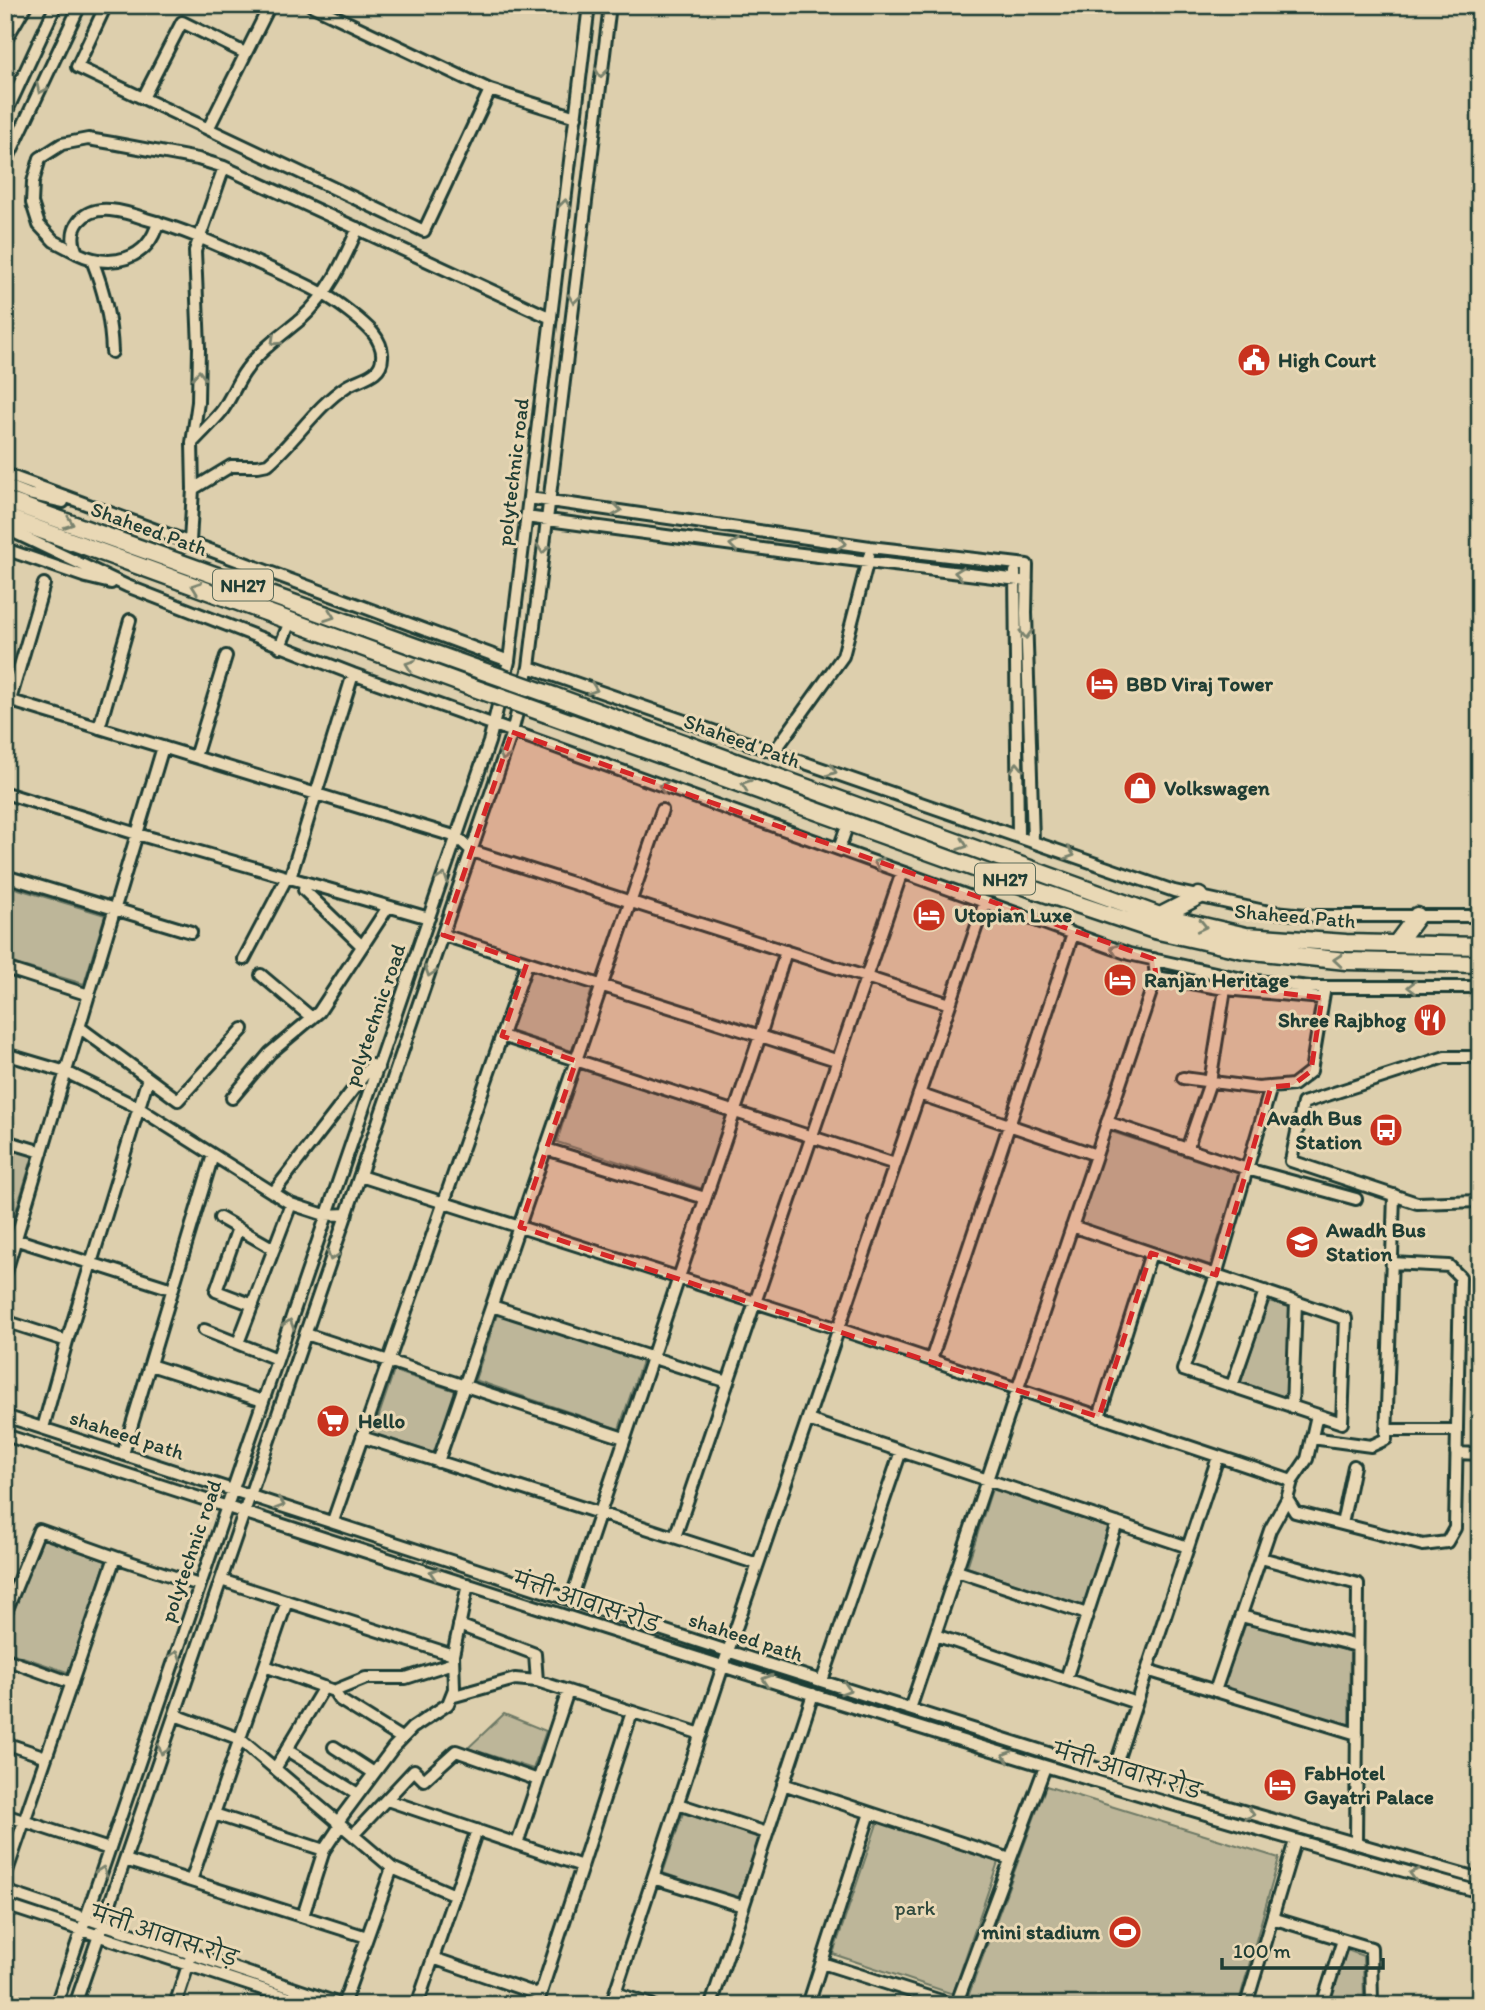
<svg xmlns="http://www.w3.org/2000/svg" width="1485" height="2010" viewBox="0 0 1485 2010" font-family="Itim,'Playpen Sans Deva',sans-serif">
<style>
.green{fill:#bdb699;stroke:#6e7a66;stroke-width:2}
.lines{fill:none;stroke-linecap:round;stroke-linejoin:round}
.minor-casing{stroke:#1f3d34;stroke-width:16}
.highway-casing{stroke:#1f3d34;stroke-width:21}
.minor{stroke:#e9d8b5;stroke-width:10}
.highway{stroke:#e9d8b5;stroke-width:16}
.highway-bridge-casing{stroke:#1f3d34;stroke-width:21;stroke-linecap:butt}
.highway-bridge{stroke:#e9d8b5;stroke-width:16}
.oneway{stroke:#7a836e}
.marked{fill:#d62828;fill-opacity:0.2;stroke:#d62828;stroke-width:5;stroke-dasharray:14 9;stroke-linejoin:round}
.labels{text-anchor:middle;stroke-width:6;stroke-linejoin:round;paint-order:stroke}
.shield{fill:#e9d8b5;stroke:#5c6c5b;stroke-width:2}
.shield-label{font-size:19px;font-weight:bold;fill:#1f3d34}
.poi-label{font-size:21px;font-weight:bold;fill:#1f3d34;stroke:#e9d8b5;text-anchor:start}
.street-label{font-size:21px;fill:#1f3d34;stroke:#e9d8b5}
.park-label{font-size:21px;fill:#2f493e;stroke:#e9d8b5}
</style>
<rect width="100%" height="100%" fill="#ddcfad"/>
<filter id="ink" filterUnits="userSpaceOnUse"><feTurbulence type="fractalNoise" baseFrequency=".0143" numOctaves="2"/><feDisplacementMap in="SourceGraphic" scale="14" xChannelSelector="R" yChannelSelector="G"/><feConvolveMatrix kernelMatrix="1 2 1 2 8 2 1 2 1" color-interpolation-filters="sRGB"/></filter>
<g filter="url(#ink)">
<path class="green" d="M 5,885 L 105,915 L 84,984 L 5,961 Z
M 530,969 L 592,989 L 572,1051 L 510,1031 Z
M 580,1069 L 726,1116 L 703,1189 L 557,1142 Z
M 1109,1131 L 1240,1174 L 1210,1265 L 1079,1222 Z
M 5,1147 L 33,1156 L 10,1230 L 5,1228 Z
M 1268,1301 L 1291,1307 L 1287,1398 L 1241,1382 Z
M 498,1312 L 642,1361 L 619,1429 L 475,1380 Z
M 394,1371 L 456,1391 L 436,1454 L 373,1433 Z
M 992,1489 L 1109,1528 L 1083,1606 L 967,1567 Z
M 43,1539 L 106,1561 L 70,1673 L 5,1651 L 5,1633 Z
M 1246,1623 L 1350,1651 L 1349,1726 L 1223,1687 Z
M 504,1714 L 546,1731 L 533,1769 L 468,1748 Z
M 1046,1786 L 1279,1858 L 1238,2005 L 965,2005 Z
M 683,1813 L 759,1838 L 738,1899 L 663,1873 Z
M 878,1821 L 998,1862 L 953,1994 L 833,1954 Z
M 1347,1950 L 1363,1956 L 1364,2005 L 1328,2005 Z"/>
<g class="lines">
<defs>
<path id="minor" d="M 106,5 L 77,67 L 424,231 L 490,90 L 311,5
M 5,41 L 26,5
M 490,90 L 576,117
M 143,98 L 182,22 L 245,53
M 5,115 L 56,5
M 208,129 L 270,5
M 5,164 L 80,5
M 158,222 C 148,261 110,269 77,253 C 66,228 82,208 110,210 C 122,211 135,215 146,219 C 186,230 222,247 260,264 C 281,274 303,282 323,294 C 335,300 365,323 373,333 C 378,339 383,349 382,357 C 382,376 360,378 347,386 C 316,406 296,440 268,464 L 258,466 L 231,466 L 193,489
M 77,253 L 54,241 L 39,225 L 32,203 L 33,182 L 40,158 L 62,144 L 88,139 L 112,143 L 198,159 L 224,167 L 551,318
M 92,260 C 104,290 111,321 112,352
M 192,443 C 201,433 212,423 221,412 C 231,399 236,383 246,370 C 261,349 282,335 301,319 C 329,294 343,262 358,228
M 5,474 L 509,661
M 5,485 L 28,494 L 63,502
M 529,498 L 870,547 L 1027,565 L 1026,613 L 1033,841
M 526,517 L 785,552 L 1027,581
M 5,528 L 127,586 L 353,674 L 1129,954 L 1247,980 L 1310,987 L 1480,987
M 190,542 L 193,489 L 192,443 L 198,402 L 199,348 L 195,251 L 224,167
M 5,549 L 86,577 L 111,583
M 1015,572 L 1018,835
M 280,647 L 287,629
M 529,667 L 1174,891 L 1264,911 L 1316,916 L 1480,916
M 5,699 L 457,837 L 472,851 L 950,1004
M 10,700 L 44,584
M 99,728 L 130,620
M 774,752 L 843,656 L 869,556
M 195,757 L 226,656
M 5,793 L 137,834 L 429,918
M 839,849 L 845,832
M 5,876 L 191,932
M 290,878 L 353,674
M 305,882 L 304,890 L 362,946
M 443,935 L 836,1060
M 244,959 L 287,877
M 5,968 L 89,995
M 261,975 L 312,1018
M 1156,977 L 1225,989 L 1322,998
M 79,1027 L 178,1100 L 243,1029
M 502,1036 L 895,1164
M 5,1054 L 66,1072 L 137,1107 L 291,1204 L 325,1215 L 347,1214
M 1480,1057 L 1445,1057 L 1303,1103 L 1291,1161 L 1417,1203 L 1480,1201
M 1183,1078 L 1258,1088 L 1293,1085 L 1311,1071 L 1325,987
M 919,1094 L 1096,1155
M 232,1098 L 270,1053 L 319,1012 L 388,907
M 1107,1122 L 1247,1169 L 1356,1199
M 5,1141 L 42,1152
M 546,1149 L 705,1198
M 1187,1149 L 1210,1082 L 1225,989 L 1233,977
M 360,1176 L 839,1329 L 1292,1481
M 273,1193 L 372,1065 L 378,1068
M 220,1218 L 274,1249
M 1072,1226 L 1346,1319 L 1342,1423 L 1183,1370 L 1216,1275 L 1271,1087
M 238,1228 L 216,1291 L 253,1305
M 5,1236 L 172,1289
M 5,1275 L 163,747
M 492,1306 L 728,1382
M 5,1321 L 67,1341
M 204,1330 L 277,1359
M 306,1334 L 624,1438
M 238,1343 L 291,1204
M 931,1360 L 1073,934
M 150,1365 L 263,1401
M 1232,1386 L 1265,1291
M 1292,1407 L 1296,1302
M 5,1416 L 752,1659 L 1124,1777 L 1480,1879
M 1099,1417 L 1151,1253
M 808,1420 L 1188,1547
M 43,1428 L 67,1341 L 148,1078
M 1386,1430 L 1457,1430
M 5,1435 C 495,1593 984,1756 1480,1892
M 362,1437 L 758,1564
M 1312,1438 L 1371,1446 L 1386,1439 L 1394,1195
M 1456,1453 L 1480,1454
M 123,1454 L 213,1155
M 438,1462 L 662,810
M 1287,1499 L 1295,1512 L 1423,1545 L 1447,1542 L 1455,1528 L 1460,1277 L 1449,1266 L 1392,1263
M 333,1521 L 527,963
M 1342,1524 L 1354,1466
M 675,1537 L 902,872
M 1261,1558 L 1358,1584 L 1356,1844
M 957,1571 L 1087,1614
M 221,1580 L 453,1655
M 571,1599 L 760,1036 L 786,951
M 5,1614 L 39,1530 L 115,1557
M 1241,1616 L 1357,1646
M 459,1625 L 535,1654 L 537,1681 L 701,1734
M 935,1635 L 1136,1703
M 5,1659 L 72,1683
M 265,1666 L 334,1691 L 340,1700 L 401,1738
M 1147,1670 L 1357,1734
M 1066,1679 L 1117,1523
M 822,1681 L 901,1451
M 334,1691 L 366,1678 L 406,1678 L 453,1663
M 1215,1691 L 1270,1530 L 1287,1499 L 1292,1481 L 1307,1459 L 1317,1415
M 451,1697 L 515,1679 L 537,1681
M 910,1709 L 1156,977 L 1154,959
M 175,1715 L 240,1739 L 392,1868 L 455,1895
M 5,1743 L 46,1757
M 334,1747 L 374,1773
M 287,1750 L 358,1794
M 275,1769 L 324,1687
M 1113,1773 L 1218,1457
M 783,1784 L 1010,1859
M 387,1800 L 582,1866
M 678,1804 L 767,1833
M 214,1814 L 324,1850
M 5,1815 L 109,1849
M 337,1823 L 393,1748 L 412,1728 L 448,1704 L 454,1689 L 453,1655 L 468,1584
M 353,1835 L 414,1770 L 424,1780 L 456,1751 L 538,1780
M 517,1844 L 568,1691
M 125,1860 L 367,1937
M 5,1877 L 115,1557 L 199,1585
M 653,1878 L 743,1906
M 191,1881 L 287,1601
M 5,1891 L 343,2005
M 5,1905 L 311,2005
M 303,1916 L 324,1850 L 340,1826
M 1272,1918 L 1371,1948 L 1372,2005
M 433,1958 L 540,1995
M 822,1963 L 954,2005
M 615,1993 L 652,2005
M 56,2005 L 489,742 L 509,661 L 589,5
M 75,2005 L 512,732 L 529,667 L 610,5
M 175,2005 L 190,1959
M 343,2005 L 392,1868
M 417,2005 L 477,1830
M 537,2005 L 632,1712
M 611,2005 L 723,1666 L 985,902
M 711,2005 L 813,1694
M 808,2005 L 870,1813
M 956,2005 L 1045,1767
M 1246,2005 L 1295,1841
M 1322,2005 L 1343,1940"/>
<path id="highway" d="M 5,500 L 480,670
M 5,517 L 474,688
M 554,696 L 1160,916 L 1246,936 L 1346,943 L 1480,946
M 547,714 L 1038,891 L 1154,930 L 1244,950 L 1346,961 L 1480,964
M 1160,916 L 1199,896
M 1396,944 L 1417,916"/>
</defs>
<use href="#minor" class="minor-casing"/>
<use href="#highway" class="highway-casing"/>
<use href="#minor" class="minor"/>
<use href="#highway" class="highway"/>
<defs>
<path id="highway-bridge" d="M 480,670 L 554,696
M 474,688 L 547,714"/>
</defs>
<use href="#highway-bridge" class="highway-bridge-casing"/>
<use href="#highway-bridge" class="highway-bridge"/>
</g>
<defs><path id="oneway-chevron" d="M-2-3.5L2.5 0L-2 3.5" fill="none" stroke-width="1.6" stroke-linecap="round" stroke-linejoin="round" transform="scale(1.75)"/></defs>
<g class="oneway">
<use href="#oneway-chevron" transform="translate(601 73) rotate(97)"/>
<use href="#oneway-chevron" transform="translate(41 89) rotate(115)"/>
<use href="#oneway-chevron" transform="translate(565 204) rotate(-83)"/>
<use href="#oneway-chevron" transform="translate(574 299) rotate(97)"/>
<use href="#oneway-chevron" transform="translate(275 341) rotate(137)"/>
<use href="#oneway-chevron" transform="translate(199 375) rotate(-88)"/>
<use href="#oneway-chevron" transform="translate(617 510) rotate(8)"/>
<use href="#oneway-chevron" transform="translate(69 523) rotate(20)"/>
<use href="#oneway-chevron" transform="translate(842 543) rotate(8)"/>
<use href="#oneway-chevron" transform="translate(734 545) rotate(-172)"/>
<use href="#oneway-chevron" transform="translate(543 549) rotate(97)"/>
<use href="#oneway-chevron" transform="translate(959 573) rotate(-173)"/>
<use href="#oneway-chevron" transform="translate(196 587) rotate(-160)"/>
<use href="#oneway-chevron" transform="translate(330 616) rotate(20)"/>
<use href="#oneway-chevron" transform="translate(1026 634) rotate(88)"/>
<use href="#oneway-chevron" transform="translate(410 665) rotate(-160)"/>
<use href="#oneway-chevron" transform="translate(593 689) rotate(19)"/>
<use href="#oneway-chevron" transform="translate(504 756) rotate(109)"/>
<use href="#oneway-chevron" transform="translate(1017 767) rotate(-91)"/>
<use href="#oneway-chevron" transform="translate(832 771) rotate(19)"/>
<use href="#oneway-chevron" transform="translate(746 785) rotate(-160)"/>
<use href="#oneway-chevron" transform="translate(663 787) rotate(-160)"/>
<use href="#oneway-chevron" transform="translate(963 845) rotate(20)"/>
<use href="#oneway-chevron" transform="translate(1070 854) rotate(19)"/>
<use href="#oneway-chevron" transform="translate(878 863) rotate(-160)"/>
<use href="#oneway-chevron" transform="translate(443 878) rotate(-71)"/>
<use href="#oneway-chevron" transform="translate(1202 926) rotate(13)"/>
<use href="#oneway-chevron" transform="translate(1115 949) rotate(-160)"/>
<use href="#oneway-chevron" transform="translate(1338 960) rotate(-175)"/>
<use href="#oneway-chevron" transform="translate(430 972) rotate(109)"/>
<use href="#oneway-chevron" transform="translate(1412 987) rotate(-180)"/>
<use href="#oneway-chevron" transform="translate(332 1256) rotate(109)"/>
<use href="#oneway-chevron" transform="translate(289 1324) rotate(-72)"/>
<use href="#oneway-chevron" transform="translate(280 1504) rotate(18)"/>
<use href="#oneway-chevron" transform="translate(434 1573) rotate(-162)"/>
<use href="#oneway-chevron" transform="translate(176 1655) rotate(-71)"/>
<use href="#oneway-chevron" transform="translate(767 1680) rotate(-162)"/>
<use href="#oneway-chevron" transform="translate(846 1689) rotate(18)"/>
<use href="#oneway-chevron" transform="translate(163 1750) rotate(109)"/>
<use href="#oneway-chevron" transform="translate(1007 1756) rotate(-162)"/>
<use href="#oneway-chevron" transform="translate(1250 1814) rotate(16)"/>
<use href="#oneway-chevron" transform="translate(102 1871) rotate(-71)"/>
<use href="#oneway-chevron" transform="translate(1414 1874) rotate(-165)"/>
</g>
</g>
<path class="marked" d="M 512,732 L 1154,959 L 1156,977 L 1322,998 L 1311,1071 L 1293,1085 L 1271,1087 L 1216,1275 L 1151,1253 L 1099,1417 L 520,1227 L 576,1061 L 502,1036 L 527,963 L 443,935 Z"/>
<defs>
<symbol id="civic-disc" viewBox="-11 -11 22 22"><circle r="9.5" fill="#c8321e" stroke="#e9d8b5"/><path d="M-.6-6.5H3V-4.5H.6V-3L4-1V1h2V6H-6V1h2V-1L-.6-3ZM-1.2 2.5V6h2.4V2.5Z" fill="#fff"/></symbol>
<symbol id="hotel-disc" viewBox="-11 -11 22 22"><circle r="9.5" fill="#c8321e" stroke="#e9d8b5"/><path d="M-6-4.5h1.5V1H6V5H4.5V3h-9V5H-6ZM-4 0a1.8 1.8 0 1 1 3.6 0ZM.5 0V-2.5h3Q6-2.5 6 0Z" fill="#fff"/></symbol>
<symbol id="shop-disc" viewBox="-11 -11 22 22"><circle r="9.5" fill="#c8321e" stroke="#e9d8b5"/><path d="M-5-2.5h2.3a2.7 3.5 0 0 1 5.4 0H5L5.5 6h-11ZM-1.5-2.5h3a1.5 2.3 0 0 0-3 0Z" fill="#fff"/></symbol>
<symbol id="restaurant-disc" viewBox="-11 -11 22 22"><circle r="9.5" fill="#c8321e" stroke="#e9d8b5"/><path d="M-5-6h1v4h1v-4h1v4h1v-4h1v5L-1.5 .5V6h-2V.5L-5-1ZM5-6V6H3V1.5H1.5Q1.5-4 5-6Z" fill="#fff"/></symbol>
<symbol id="bus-disc" viewBox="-11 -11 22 22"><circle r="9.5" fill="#c8321e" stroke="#e9d8b5"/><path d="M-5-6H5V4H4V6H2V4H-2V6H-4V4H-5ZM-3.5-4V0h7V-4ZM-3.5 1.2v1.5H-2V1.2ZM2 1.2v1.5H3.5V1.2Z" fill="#fff"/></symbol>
<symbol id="school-disc" viewBox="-11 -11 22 22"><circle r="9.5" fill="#c8321e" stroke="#e9d8b5"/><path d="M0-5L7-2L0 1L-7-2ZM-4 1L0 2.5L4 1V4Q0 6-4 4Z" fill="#fff"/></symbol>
<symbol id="supermarket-disc" viewBox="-11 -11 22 22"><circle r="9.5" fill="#c8321e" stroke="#e9d8b5"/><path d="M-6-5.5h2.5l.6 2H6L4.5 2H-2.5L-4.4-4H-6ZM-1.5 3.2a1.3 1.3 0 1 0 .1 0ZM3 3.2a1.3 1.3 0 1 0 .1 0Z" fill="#fff"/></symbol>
<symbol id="stadium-disc" viewBox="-11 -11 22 22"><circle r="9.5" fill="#c8321e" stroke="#e9d8b5"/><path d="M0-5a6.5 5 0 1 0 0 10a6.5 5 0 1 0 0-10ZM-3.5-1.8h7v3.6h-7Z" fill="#fff"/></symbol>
</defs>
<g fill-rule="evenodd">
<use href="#civic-disc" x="1235" y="341" width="38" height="38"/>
<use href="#hotel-disc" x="1083" y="665" width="38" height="38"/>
<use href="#shop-disc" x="1121" y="769" width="38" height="38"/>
<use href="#hotel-disc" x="910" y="896" width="38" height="38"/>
<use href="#hotel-disc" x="1101" y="961" width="38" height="38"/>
<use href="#restaurant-disc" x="1411" y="1001" width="38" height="38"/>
<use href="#bus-disc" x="1367" y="1111" width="38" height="38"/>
<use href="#school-disc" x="1283" y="1223" width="38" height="38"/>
<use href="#supermarket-disc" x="314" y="1402" width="38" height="38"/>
<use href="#hotel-disc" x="1261" y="1766" width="38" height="38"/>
<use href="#stadium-disc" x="1106" y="1913" width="38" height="38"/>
</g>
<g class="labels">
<g class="shield">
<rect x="213" y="569.5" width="60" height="31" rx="5"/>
<rect x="975" y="863.5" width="60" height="31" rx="5"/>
</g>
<g class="shield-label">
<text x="243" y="592">NH27</text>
<text x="1005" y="886">NH27</text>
</g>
<g class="poi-label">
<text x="1278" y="367">High Court</text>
<text x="1126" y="691">BBD Viraj Tower</text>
<text x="1164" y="795">Volkswagen</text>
<text x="954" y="922">Utopian Luxe</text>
<text x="1144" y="987">Ranjan Heritage</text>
<text x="1406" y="1027" text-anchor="end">Shree Rajbhog</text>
<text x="1362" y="1125" text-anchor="end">Avadh Bus<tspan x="1362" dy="24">Station</tspan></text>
<text x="1326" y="1237">Awadh Bus<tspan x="1326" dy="24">Station</tspan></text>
<text x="358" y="1428">Hello</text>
<text x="1304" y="1780">FabHotel<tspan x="1304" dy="24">Gayatri Palace</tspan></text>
<text x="1100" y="1939" text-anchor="end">mini stadium</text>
</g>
<g class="street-label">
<text transform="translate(513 472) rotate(-83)" y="7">polytechnic road</text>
<text transform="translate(149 529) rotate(20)" y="7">Shaheed Path</text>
<text transform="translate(742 741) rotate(20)" y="7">Shaheed Path</text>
<text transform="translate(1295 916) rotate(5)" y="7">Shaheed Path</text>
<text transform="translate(375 1015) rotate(-71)" y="7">polytechnic road</text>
<text transform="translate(127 1435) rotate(18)" y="7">shaheed path</text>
<text transform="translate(191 1551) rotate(-71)" y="7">polytechnic road</text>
<text transform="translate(586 1602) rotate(18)" y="7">मंत्ती आवास रोड</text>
<text transform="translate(746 1637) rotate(18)" y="7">shaheed path</text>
<text transform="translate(1127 1771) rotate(16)" y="7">मंत्ती आवास रोड</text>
<text transform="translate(164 1936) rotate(18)" y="7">मंत्ती आवास रोड़</text>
</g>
<g class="park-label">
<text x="915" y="1915">park</text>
</g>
</g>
<rect width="1485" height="2010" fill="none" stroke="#e9d8b5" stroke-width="28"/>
<rect x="14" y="14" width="1457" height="1982" fill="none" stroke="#1f3d34" stroke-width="2.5" filter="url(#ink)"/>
<path d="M1222 1958v10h161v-10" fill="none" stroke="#1f3d34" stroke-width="3.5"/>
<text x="1233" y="1958" font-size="21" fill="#1f3d34" stroke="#e9d8b5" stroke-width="5" paint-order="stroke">100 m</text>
</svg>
